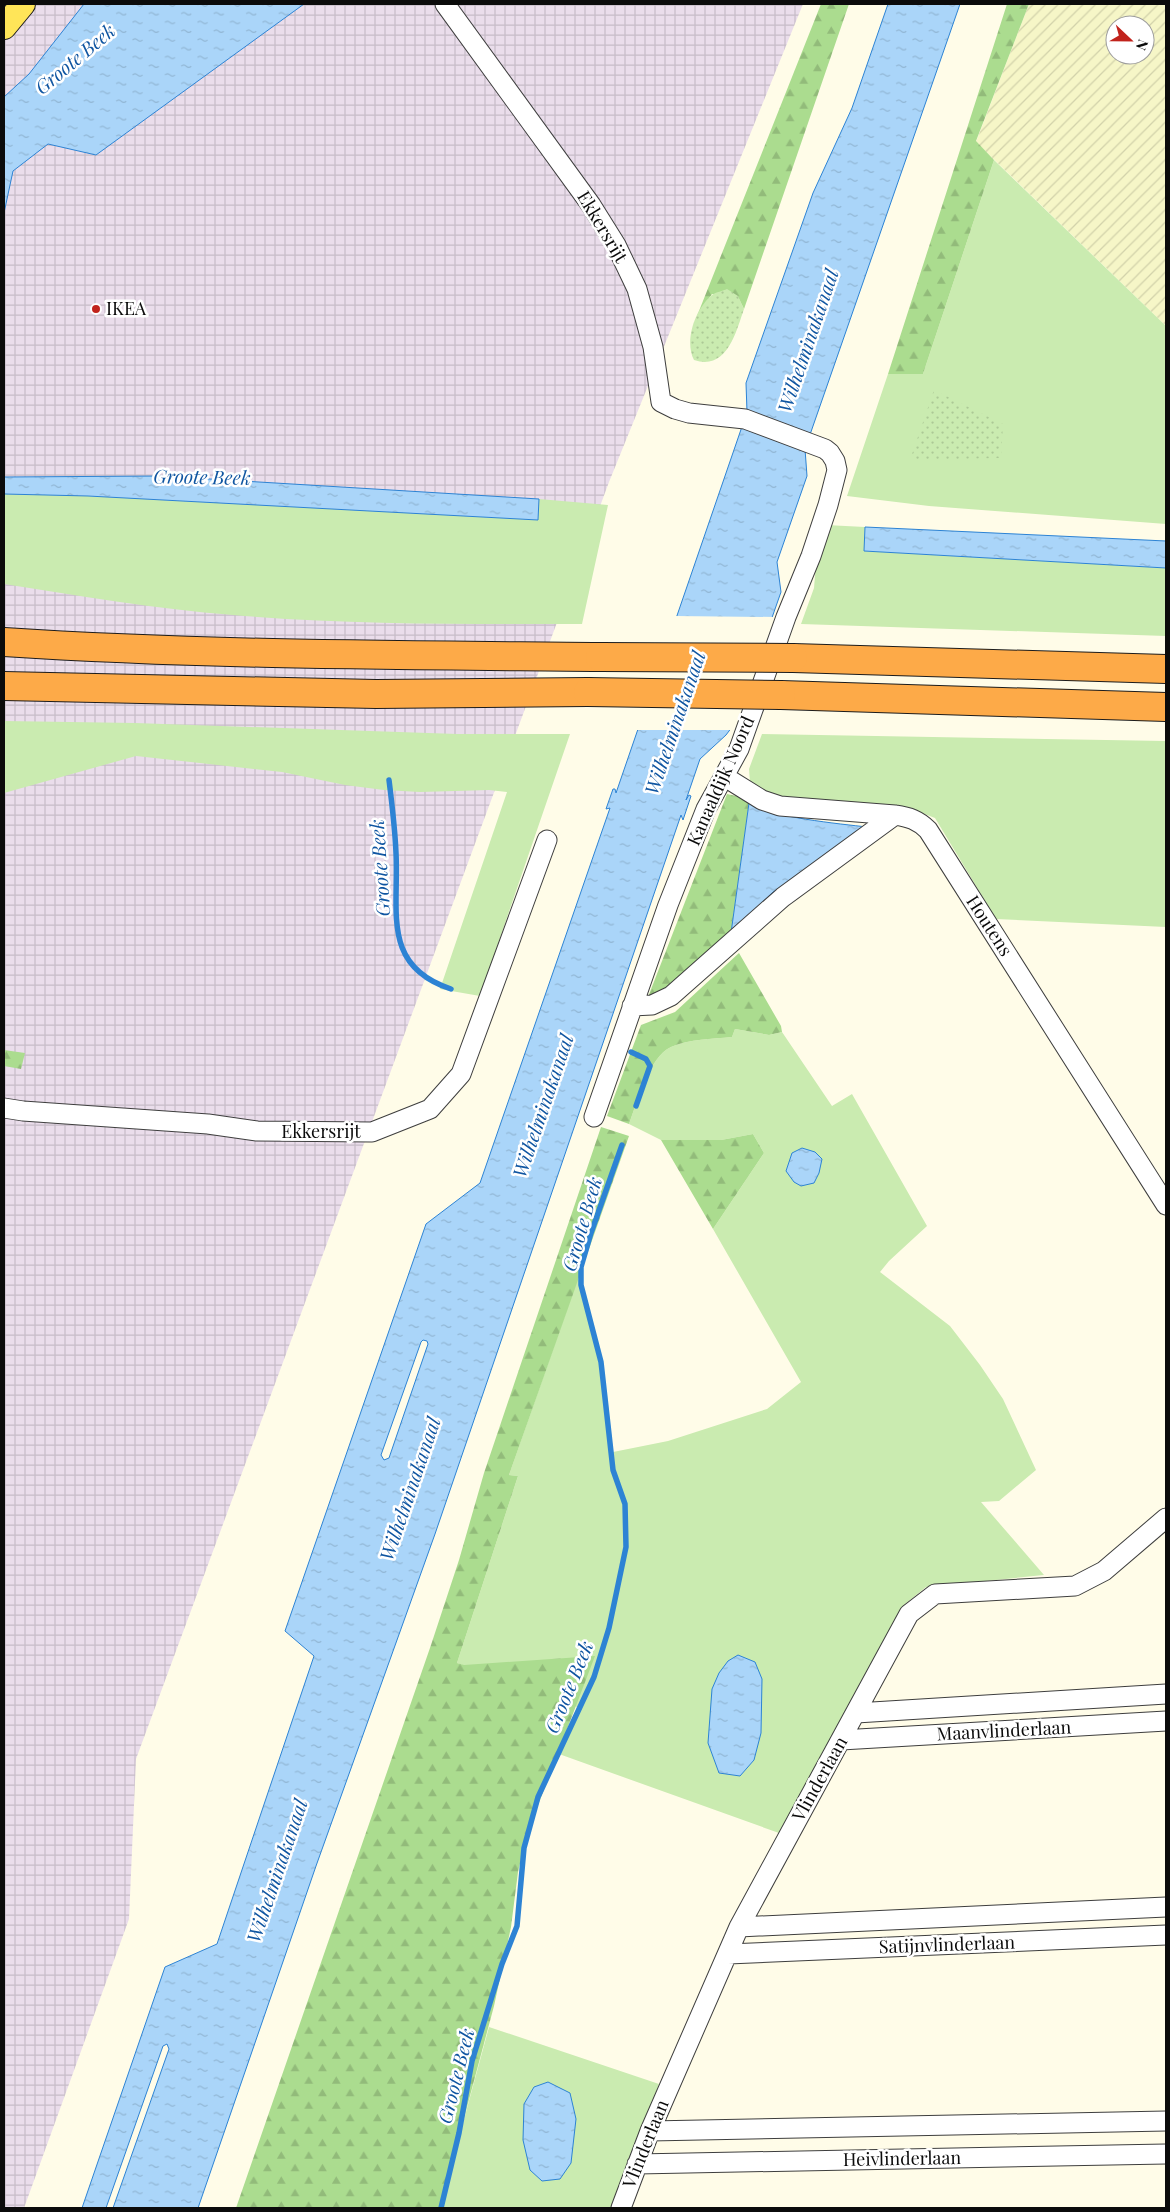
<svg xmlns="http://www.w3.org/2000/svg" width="1170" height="2212" viewBox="0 0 1170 2212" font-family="'Playfair Display',serif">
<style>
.industrial{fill:url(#industrial-grid)}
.farmland{fill:url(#farmland-furrows);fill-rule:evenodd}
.grass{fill:#caebb0}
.forest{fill:url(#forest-firs)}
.park{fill:url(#park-dots)}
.water{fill:url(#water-ripples);stroke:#2d83d4;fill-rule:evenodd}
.pier{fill:#fffce8}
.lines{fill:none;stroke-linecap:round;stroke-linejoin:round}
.stream{stroke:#2d83d4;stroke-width:5.5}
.minor-casing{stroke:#3e3e3e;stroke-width:21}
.major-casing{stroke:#1c1c1c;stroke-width:26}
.highway-casing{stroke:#1c1c1c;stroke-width:30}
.minor{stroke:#fff;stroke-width:19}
.major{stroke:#ffe558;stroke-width:24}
.highway{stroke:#fdaa48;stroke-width:28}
.highway-bridge-casing{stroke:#1c1c1c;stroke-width:30;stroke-linecap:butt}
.highway-bridge{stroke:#fdaa48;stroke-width:28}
.poi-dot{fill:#c1231c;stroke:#fff;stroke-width:2}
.labels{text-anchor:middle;stroke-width:5;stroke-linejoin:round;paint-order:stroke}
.street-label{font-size:18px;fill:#0b0b0b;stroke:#fff}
.poi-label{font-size:18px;fill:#0b0b0b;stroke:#fff;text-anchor:start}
.water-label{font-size:19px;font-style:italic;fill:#0f55a1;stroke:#fff}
</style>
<defs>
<pattern id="industrial-grid" width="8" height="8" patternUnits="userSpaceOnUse" patternTransform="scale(1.25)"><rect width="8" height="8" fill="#eaddeb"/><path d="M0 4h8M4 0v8" fill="none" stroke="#c7bcc8"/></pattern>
<pattern id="farmland-furrows" width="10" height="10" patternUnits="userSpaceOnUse" patternTransform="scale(1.25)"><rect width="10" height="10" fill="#f6f6c7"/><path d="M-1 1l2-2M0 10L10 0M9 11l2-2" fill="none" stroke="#d2d2aa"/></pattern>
<pattern id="forest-firs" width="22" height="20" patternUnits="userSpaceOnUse" patternTransform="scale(1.25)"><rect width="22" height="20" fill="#abdc8f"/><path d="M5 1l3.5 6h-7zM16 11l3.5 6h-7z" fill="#92bb7a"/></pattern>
<pattern id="park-dots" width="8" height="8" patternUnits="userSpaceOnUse" patternTransform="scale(1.25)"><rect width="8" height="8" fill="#caebb0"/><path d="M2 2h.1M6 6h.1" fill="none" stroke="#acc896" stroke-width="1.8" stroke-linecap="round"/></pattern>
<pattern id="water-ripples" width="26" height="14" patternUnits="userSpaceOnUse" patternTransform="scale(1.25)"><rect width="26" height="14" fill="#aad5f9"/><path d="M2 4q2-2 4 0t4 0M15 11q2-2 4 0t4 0" fill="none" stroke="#91b6d4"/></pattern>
</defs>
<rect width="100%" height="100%" fill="#fffce8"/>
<path class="industrial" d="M 4,4 L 803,4 L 609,482 L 136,1759 L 129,1919 L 24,2208 L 4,2208 Z"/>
<path class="farmland" d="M 1029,4 L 1166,4 L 1166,326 L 976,142 ZM 1115,25 L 1145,25 L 1145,55 L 1115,55 Z"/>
<path class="grass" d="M 994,160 L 1166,326 L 1166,524 L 929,506 L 847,496 L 888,374 L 923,374 Z
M 4,494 L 88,496 L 538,520 L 539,499 L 608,505 L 582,624 C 466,624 349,625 233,615 C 156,609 80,596 4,584 Z
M 826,525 L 865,527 L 864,551 L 1166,568 L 1166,636 L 801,624 L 814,588 L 817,552 Z
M 4,721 L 135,723 L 457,734 L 570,734 L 480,996 L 440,989 L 507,792 L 489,790 L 420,792 L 384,790 L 345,785 L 282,772 L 136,756 L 4,793 Z
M 762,734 L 1166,741 L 1166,927 L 996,919 L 935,818 L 922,813 L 871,804 L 779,800 L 750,782 L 749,769 Z
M 735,1029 L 769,1035 L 782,1032 L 832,1106 L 852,1094 L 927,1226 L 889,1261 L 880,1272 L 950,1326 L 980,1365 L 1003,1399 L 1036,1470 L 999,1501 L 981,1502 L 1044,1575 L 926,1587 L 905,1604 L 779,1833 L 559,1754 L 577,1707 L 457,1663 L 518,1476 L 509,1475 L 578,1278 L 594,1327 L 607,1395 L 613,1452 L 668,1441 L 767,1409 L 801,1382 L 713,1229 L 764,1153 L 753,1134 L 721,1140 L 661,1140 L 629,1124 C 637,1103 649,1057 671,1047 C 690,1039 712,1039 732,1037 Z
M 489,2027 L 659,2084 L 613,2208 L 440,2208 Z"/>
<path class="forest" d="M 821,4 L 849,4 L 744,309 L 738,297 L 712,294 L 697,316 Z
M 1007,4 L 1029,4 L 976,141 L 994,160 L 923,374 L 888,374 Z
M 727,794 L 736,796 L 749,803 L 731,933 L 681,984 L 648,997 Z
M 739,953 L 781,1026 L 782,1032 L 769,1035 L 735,1029 L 732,1037 C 712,1039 690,1039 671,1047 C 649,1057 637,1103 629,1124 L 607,1116 L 641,1025 L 675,1012 Z
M 4,1050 L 25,1053 L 21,1069 L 4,1066 Z
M 601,1127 L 629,1136 L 509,1475 L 518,1476 L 457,1663 L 464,1665 L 595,1656 L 527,1834 L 518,1872 L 511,1927 L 494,2006 L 440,2208 L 236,2208 L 431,1645 L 459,1560 L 484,1473 Z
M 753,1134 L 764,1153 L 713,1229 L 661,1140 L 721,1140 Z"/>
<path class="park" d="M 727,289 L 738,296 L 744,309 C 736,332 727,371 694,360 C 684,341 695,309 712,295 C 716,292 723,291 727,289 Z
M 934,390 L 1003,424 L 1001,458 L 910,460 Z"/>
<path class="water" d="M 84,4 L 304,4 L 96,155 L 48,144 L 13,171 L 4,213 L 4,97 L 29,74 Z
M 888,4 L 960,4 L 805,449 L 807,476 L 777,562 L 781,592 L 735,723 L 726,735 L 700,759 L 686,800 L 689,795 L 691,796 L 683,820 L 681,815 L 435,1534 L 316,1866 L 198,2208 L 113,2208 L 169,2049 L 167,2044 L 163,2046 L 106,2208 L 82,2208 L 165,1967 L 217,1944 L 314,1656 L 285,1631 L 426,1224 L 480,1183 L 610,808 L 606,809 L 613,789 L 615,789 L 616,793 L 747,412 L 746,383 L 813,193 L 852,108 ZM 423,1340 L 427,1341 L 428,1344 L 389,1458 L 384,1460 L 381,1455 L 421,1342 Z
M 160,476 L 539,499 L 538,520 L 88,496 L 4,494 L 4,477 Z
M 865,527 L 1166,541 L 1166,568 L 864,551 Z
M 749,803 C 768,817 841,824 867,827 L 844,847 L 773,892 L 731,933 Z
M 802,1148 L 815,1152 L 822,1159 L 819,1173 L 814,1183 L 801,1186 L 794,1182 L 786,1171 L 792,1153 Z
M 738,1655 L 755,1662 L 762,1679 L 761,1733 L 754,1760 L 740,1776 L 719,1773 L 708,1743 L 712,1689 L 719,1673 L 728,1661 Z
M 548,2082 L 570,2093 L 576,2119 L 571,2163 L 560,2179 L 542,2181 L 530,2170 L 523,2140 L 524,2104 L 534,2087 Z"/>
<path class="pier" d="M 675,616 L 775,617 L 737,724 L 732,730 L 635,730 Z"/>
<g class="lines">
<path class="stream" d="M 389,780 C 392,804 395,828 396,853 C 399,911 381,966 451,989
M 631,1052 L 646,1059 L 650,1066 L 636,1106
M 441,2208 L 459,2133 L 472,2061 L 502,1964 L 517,1926 L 524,1848 L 538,1797 L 594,1677 L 609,1628 L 626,1547 L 625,1504 L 613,1470 L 601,1362 L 581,1285 L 581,1267 L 591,1233 L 622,1145"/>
<defs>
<path id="minor" d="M 445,4 L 591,205 L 616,245 L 637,289 L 653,347 L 661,402 L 675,409 L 689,413 L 745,419 L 825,449 L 830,453 L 835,461 L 837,470 L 828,505 L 811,556 L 786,617 L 739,749 L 706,809 L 668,905 L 594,1117
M 725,777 L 762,800 L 780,806 L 895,815 C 909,817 918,820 928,830 L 1166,1205
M 632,1006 L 652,1005 L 671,996 L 783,897 L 895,815
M 4,1108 L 23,1111 L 208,1124 L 257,1131 L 372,1132 L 430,1109 L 461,1074 L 547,840
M 856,1713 L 1166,1694
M 841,1740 L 1166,1721
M 739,1927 L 1166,1907
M 728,1954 L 1166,1935
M 650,2131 L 1166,2121
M 637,2164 L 1166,2154
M 621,2208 L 650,2131 L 739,1927 L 909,1614 L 935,1594 L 1075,1586 L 1104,1571 L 1166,1518"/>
<path id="major" d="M 4,27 L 23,4"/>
<path id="highway" d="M 4,642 C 202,655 401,655 600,657
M 793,658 L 1166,669
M 4,686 L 376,694 L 588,692
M 781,695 L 1166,707"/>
</defs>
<use href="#minor" class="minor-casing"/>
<use href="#major" class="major-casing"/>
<use href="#highway" class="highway-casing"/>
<use href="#minor" class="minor"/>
<use href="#major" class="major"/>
<use href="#highway" class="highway"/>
<defs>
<path id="highway-bridge" d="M 600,657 L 793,658
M 588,692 L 781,695"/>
</defs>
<use href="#highway-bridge" class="highway-bridge-casing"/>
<use href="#highway-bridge" class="highway-bridge"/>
</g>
<circle class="poi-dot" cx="96" cy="309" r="5"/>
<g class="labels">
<g class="street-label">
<text transform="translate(602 227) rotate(59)" y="6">Ekkersrijt</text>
<text transform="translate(721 781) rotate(-66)" y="6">Kanaaldijk Noord</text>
<text transform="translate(989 926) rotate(57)" y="6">Houtens</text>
<text x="321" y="1138">Ekkersrijt</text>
<text transform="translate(1004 1731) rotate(-3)" y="6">Maanvlinderlaan</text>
<text transform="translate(820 1779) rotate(-61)" y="6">Vlinderlaan</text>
<text transform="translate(947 1945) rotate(-2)" y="6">Satijnvlinderlaan</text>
<text transform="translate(646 2144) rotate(-68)" y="6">Vlinderlaan</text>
<text transform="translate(902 2159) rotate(-1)" y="6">Heivlinderlaan</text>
</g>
<g class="poi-label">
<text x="106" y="315">IKEA</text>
</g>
<g class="water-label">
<text transform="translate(75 59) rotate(-40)" y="7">Groote Beek</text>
<text transform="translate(808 341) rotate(-71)" y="7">Wilhelminakanaal</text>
<text transform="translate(202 477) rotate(1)" y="7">Groote Beek</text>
<text transform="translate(675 723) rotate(-71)" y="7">Wilhelminakanaal</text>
<text transform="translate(380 868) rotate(-94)" y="7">Groote Beek</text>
<text transform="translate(543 1106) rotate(-71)" y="7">Wilhelminakanaal</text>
<text transform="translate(582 1224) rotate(-74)" y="7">Groote Beek</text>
<text transform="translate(410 1489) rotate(-71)" y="7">Wilhelminakanaal</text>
<text transform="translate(569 1687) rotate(-68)" y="7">Groote Beek</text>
<text transform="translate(277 1871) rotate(-71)" y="7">Wilhelminakanaal</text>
<text transform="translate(456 2076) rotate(-76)" y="7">Groote Beek</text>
</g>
</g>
<rect width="1170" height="2212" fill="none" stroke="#0b0b0b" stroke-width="10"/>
<g transform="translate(1130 40) rotate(112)"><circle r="24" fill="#ffffff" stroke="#9d9d9d"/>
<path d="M0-4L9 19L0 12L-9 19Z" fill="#c1231c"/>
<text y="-8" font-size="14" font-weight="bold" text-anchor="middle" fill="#0b0b0b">N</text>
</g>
</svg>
